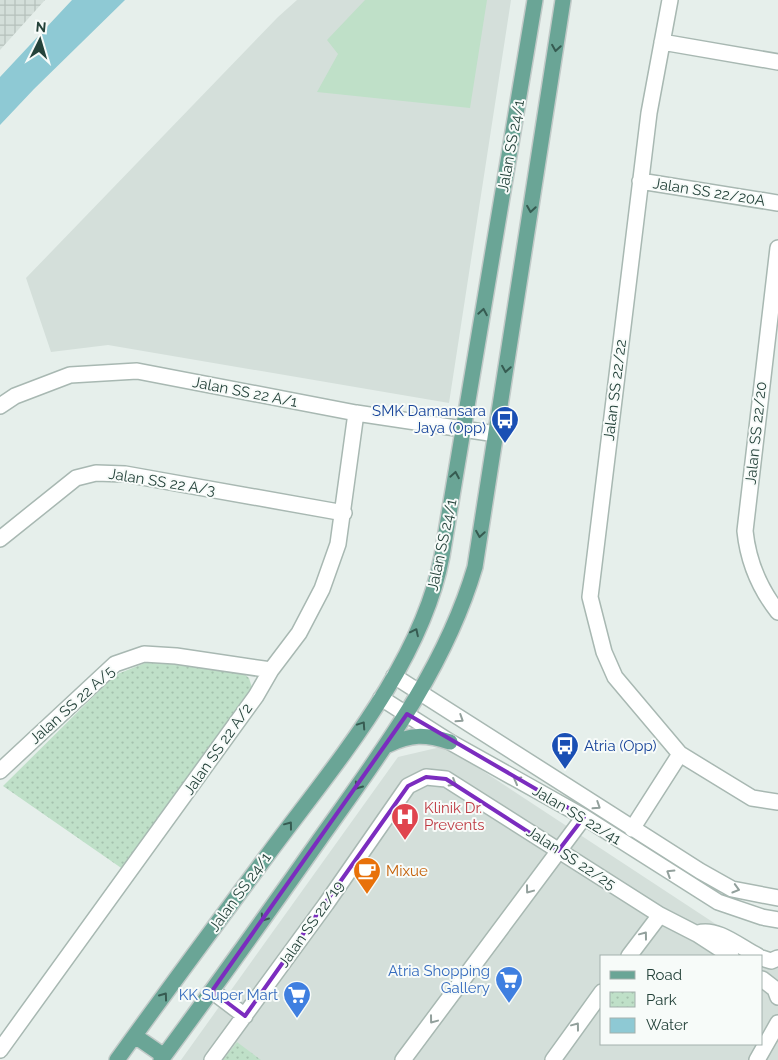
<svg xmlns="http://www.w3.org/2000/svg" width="778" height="1060" viewBox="0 0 778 1060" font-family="Raleway,sans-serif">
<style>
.built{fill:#d4dfda;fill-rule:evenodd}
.industrial{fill:url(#industrial-grid)}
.grass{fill:#bfe0c8}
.park{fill:url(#park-dots)}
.water{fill:#8ec9d4}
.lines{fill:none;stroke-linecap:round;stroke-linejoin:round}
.minor-casing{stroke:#a8b8b2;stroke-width:18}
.major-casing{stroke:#c2cac8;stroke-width:18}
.minor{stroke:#fff;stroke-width:15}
.major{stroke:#6aa596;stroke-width:15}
.oneway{stroke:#365b51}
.oneway2{stroke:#92a09c}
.marked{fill:none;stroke:#7b2cbf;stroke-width:4;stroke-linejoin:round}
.labels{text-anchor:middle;stroke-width:4;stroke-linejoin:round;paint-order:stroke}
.street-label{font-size:15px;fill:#24423a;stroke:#f7fbf9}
.transit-label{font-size:15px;fill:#164399;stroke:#f7fbf9;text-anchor:end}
.health-label{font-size:15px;fill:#be3a42;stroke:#f7fbf9;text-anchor:start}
.food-label{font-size:15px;fill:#c56008;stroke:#f7fbf9;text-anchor:start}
.shop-label{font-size:15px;fill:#366cbe;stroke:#f7fbf9;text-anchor:end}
</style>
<defs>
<pattern id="industrial-grid" width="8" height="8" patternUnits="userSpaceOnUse" patternTransform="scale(1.25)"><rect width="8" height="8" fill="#d4dfda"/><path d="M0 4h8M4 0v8" fill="none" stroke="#b6c1bc"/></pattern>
<pattern id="park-dots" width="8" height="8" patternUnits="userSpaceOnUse" patternTransform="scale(1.25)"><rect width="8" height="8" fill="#bfe0c8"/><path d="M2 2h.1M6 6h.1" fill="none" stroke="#a4c1ad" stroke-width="1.8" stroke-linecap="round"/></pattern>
</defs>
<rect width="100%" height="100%" fill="#e6efeb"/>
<path class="built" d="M 297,0 L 511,0 L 449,403 L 108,345 L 51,352 L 26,278 L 278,17 Z
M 445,746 L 778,965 L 778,1060 L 181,1060 L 398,757 ZM 602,956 L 762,956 L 762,1044 L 602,1044 Z"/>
<path class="industrial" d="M 0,0 L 45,0 L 0,50 Z"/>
<path class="grass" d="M 365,0 L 487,0 L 470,108 L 317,92 L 338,54 L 327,40 Z"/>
<path class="park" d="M 150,661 L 234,665 L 249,678 L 254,694 L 127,872 L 3,786 L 115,675 Z
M 237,1042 L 261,1060 L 223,1060 Z"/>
<path class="water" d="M 72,0 L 125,0 L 34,89 L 0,125 L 0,77 Z"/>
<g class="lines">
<defs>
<path id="minor" d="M 670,0 L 649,113 L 590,597 L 604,652 L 615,677 L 680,754 L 752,798 L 778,802
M 662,42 L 778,62
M 640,181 L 778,203
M 778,248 L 745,531 C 748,560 760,589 778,612
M 0,406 L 15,396 L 70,375 L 137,371 L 356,413 L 496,434
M 0,539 L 76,478 L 96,473 L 125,474 L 344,513
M 394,676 L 700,871 L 732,889 L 778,898
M 381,698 L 450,742 L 584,817 L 718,902 L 762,917 L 778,920
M 0,771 L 115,664 L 144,654 L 176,656 L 271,670
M 632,829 L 680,754
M 698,933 C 718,927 741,948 758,956
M 629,956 L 660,915
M 762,958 L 771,961 L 778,958
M 762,979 L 775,989 L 778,997
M 212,991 L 245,1016
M 0,1050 L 256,696 L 271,670 L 299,633 L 322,589 L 338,544 L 356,413
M 212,1060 L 326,904 L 408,786 L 426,777 L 446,779 L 660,915 L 697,934 L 731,956
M 403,1060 L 584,817
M 553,1060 L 602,992
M 757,1060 L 778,1023"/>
<path id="major" d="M 388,745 C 411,734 425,734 450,742
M 135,1036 L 164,1056
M 117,1060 C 168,989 220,919 272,849 C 336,763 422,663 442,556 L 535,0
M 161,1060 C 215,987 268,913 320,839 C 381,753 445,669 475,567 L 563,0"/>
</defs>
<use href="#minor" class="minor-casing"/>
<use href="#major" class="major-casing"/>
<use href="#minor" class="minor"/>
<use href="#major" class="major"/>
</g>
<defs><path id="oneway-chevron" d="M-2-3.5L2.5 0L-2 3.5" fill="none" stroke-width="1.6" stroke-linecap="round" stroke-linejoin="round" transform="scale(1.25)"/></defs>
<g class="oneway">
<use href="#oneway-chevron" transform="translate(556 48) rotate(99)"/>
<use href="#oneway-chevron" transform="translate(531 209) rotate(99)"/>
<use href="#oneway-chevron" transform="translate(483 312) rotate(-80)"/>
<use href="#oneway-chevron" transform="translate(506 369) rotate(99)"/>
<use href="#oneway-chevron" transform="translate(455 475) rotate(-80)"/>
<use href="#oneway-chevron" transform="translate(480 534) rotate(99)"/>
<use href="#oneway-chevron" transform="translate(415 632) rotate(-64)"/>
<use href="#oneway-chevron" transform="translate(362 725) rotate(-56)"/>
<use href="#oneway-chevron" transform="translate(358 786) rotate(125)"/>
<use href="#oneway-chevron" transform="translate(289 825) rotate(-53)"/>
<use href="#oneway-chevron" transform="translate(264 918) rotate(125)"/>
<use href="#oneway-chevron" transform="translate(164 996) rotate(-54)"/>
</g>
<g class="oneway2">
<use href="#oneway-chevron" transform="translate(460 719) rotate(33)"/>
<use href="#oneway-chevron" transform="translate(517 780) rotate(-151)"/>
<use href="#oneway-chevron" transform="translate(453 783) rotate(31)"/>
<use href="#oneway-chevron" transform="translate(597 806) rotate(33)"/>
<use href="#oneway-chevron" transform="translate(670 873) rotate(-148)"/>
<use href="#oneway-chevron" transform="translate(736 889) rotate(16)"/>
<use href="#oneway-chevron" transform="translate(529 890) rotate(127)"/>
<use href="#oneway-chevron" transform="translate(644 935) rotate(-53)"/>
<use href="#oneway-chevron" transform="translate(433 1020) rotate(127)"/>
<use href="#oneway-chevron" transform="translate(576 1026) rotate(-53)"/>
</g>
<path class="marked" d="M 407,714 L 584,817 L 558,851 L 446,779 L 426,777 L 408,786 L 245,1016 L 212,991 Z"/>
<defs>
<symbol id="bus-pin" viewBox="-11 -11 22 30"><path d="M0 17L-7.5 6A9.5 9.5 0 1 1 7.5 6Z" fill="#1a4fb4" stroke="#f7fbf9"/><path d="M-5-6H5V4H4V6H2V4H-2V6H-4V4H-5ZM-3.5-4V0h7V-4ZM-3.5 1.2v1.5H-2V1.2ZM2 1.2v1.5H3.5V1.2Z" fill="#fff"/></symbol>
<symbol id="hospital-pin" viewBox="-11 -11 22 30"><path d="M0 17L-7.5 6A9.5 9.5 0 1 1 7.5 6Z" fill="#e0444e" stroke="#f7fbf9"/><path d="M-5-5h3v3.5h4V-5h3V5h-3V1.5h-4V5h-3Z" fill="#fff"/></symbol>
<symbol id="cafe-pin" viewBox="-11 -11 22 30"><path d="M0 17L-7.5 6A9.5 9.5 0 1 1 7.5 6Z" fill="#e8710a" stroke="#f7fbf9"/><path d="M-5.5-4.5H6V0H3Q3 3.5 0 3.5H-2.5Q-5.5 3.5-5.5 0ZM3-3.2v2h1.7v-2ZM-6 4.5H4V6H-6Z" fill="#fff"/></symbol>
<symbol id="supermarket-pin" viewBox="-11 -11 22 30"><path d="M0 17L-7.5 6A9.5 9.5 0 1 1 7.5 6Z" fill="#3f7fe0" stroke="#f7fbf9"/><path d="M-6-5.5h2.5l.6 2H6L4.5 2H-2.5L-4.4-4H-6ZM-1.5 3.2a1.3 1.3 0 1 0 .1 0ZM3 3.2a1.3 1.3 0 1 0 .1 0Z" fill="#fff"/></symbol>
</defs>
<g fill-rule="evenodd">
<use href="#bus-pin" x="489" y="404" width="32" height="43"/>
<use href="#bus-pin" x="549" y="730" width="32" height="43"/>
<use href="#hospital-pin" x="389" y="801" width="32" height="43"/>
<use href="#cafe-pin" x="351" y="855" width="32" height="43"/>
<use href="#supermarket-pin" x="493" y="964" width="32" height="43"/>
<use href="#supermarket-pin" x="281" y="979" width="32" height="43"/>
</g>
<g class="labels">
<g class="street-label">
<text transform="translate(511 146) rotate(-80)" y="5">Jalan SS 24/1</text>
<text transform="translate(709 192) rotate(9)" y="5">Jalan SS 22/20A</text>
<text transform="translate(615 390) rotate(-83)" y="5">Jalan SS 22/22</text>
<text transform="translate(245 392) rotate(11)" y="5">Jalan SS 22 A/1</text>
<text transform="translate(756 433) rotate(-84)" y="5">Jalan SS 22/20</text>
<text transform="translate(162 482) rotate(9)" y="5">Jalan SS 22 A/3</text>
<text transform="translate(442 545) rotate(-78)" y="5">Jalan SS 24/1</text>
<text transform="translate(72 705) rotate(-42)" y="5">Jalan SS 22 A/5</text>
<text transform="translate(218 749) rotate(-55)" y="5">Jalan SS 22 A/2</text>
<text transform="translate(577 815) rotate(31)" y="5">Jalan SS 22/41</text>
<text transform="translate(571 858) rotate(33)" y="5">Jalan SS 22/25</text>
<text transform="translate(240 892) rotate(-54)" y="5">Jalan SS 24/1</text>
<text transform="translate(311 924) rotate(-55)" y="5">Jalan SS 22/19</text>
</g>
<g class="transit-label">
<text x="486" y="416">SMK Damansara<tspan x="486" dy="17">Jaya (Opp)</tspan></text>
<text x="584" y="751" text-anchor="start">Atria (Opp)</text>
</g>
<g class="health-label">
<text x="424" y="813">Klinik Dr.<tspan x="424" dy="17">Prevents</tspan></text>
</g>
<g class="food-label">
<text x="386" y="876">Mixue</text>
</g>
<g class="shop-label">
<text x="490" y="976">Atria Shopping<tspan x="490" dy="17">Gallery</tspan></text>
<text x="278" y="1000">KK Super Mart</text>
</g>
</g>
<rect x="600" y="955" width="162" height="90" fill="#f7fbf9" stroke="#a3b1ad"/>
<rect x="610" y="971" width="25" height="8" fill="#6aa596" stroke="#a3b1ad"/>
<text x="646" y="980" font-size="15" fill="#24423a">Road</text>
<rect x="610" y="992" width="25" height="15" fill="url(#park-dots)" stroke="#a3b1ad"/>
<text x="646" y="1005" font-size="15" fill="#24423a">Park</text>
<rect x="610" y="1018" width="25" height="15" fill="#8ec9d4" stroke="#a3b1ad"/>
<text x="646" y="1030" font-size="15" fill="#24423a">Water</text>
<g transform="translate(40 40) rotate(5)" stroke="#f7fbf9" stroke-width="4" paint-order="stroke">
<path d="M0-4L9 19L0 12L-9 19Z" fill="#24423a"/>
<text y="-8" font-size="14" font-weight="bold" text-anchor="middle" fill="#24423a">N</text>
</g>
</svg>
